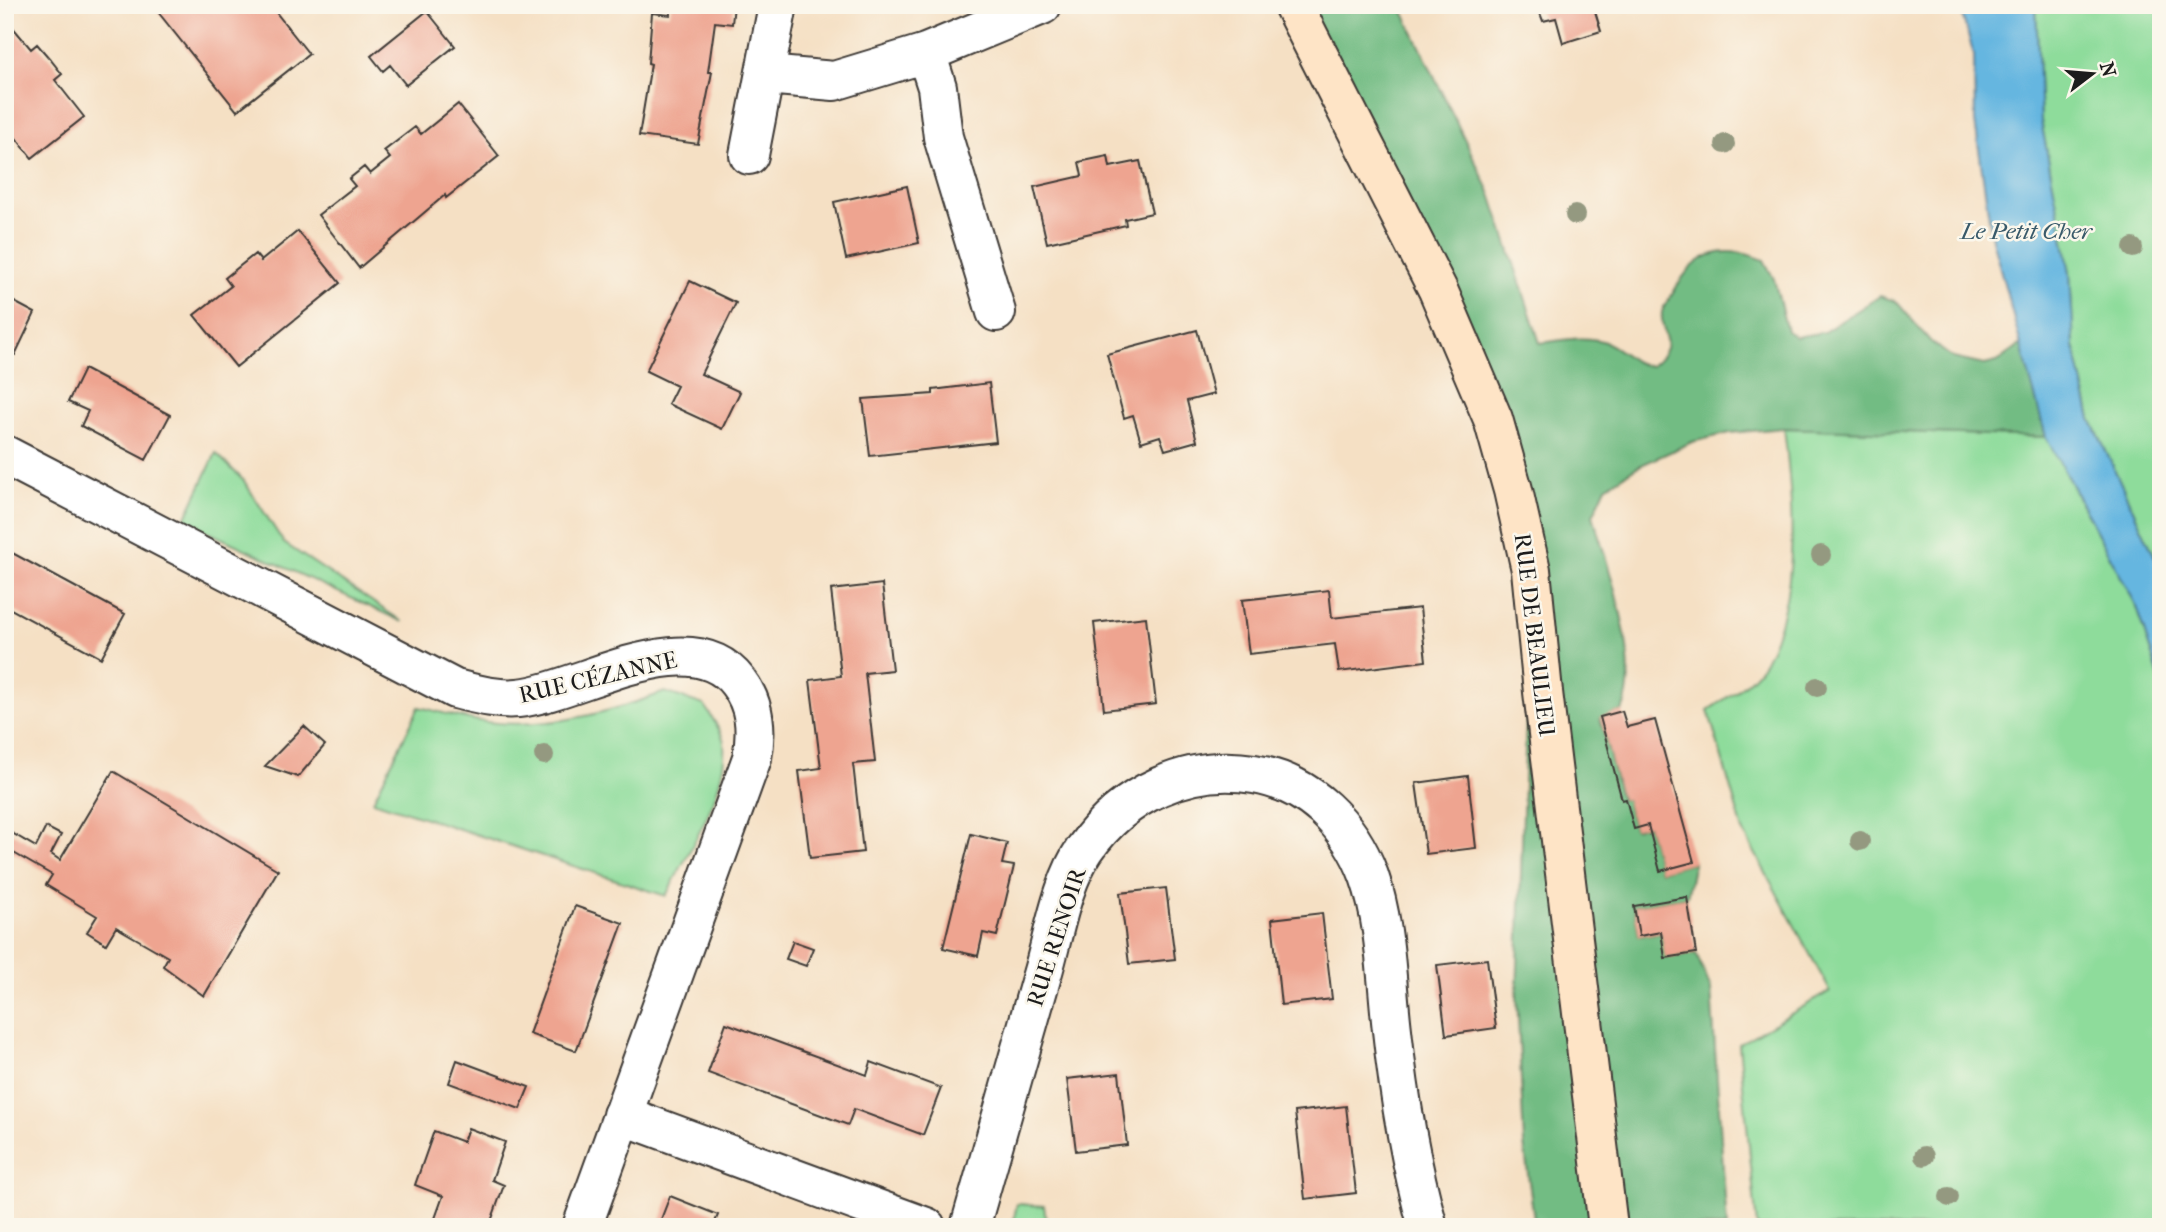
<svg xmlns="http://www.w3.org/2000/svg" width="2166" height="1232" viewBox="0 0 2166 1232" font-family="'IM FELL French Canon',serif">
<style>
.green{fill:#8edc9b;stroke:#557c5c;stroke-width:2}
.forest{fill:#72bc83;stroke:#476c50;stroke-width:2}
.water{fill:#65b6e0;stroke:#40697e;stroke-width:2}
.building{fill:#eea490}
.lines{fill:none;stroke-linecap:round;stroke-linejoin:round}
.street-casing{stroke:#3d3935;stroke-width:42}
.secondary-casing{stroke:#3d3935;stroke-width:42}
.street{stroke:#fff;stroke-width:38}
.secondary{stroke:#fee4c6;stroke-width:38}
.tree{fill:#949980}
.labels{text-anchor:middle;stroke-width:5;stroke-linejoin:round;paint-order:stroke}
.street-label{font-size:23px;fill:#1c1c1c;stroke:#fbf7ec}
.water-label{font-size:24px;font-style:italic;fill:#395a6a;stroke:#fbf7ec}
</style>
<rect width="100%" height="100%" fill="#fbf7ec"/>
<filter id="ink" filterUnits="userSpaceOnUse"><feTurbulence type="fractalNoise" baseFrequency=".0143" numOctaves="2"/><feDisplacementMap in="SourceGraphic" scale="14" xChannelSelector="R" yChannelSelector="G"/><feConvolveMatrix kernelMatrix="1 2 1 2 8 2 1 2 1" color-interpolation-filters="sRGB"/></filter>
<filter id="wash" filterUnits="userSpaceOnUse"><feTurbulence type="fractalNoise" baseFrequency=".00686" numOctaves="4" result="noise"/><feDisplacementMap in="SourceGraphic" scale="28" xChannelSelector="R" yChannelSelector="G"/><feGaussianBlur stdDeviation="1.57" result="paint"/><feColorMatrix in="noise" values="0 0 0 0 0 0 0 0 0 0 0 0 0 0 0 0 0 1.4 0 .05"/><feComposite in="paint" operator="in"/></filter>
<g filter="url(#wash)">
<rect width="100%" height="100%" fill="#f5e0c4"/>
<path class="green" d="M 2036,5 L 2161,5 L 2161,570 L 2091,419 L 2074,346 L 2070,273 L 2041,121 Z
M 1784,428 L 2046,437 L 2135,603 L 2161,683 L 2161,1227 L 1757,1227 L 1739,1044 L 1830,991 L 1743,831 L 1708,710 C 1728,697 1753,682 1765,661 C 1801,595 1793,500 1784,428 Z
M 216,453 L 244,481 L 284,543 L 403,622 L 184,521 Z
M 665,692 L 704,705 C 710,715 723,732 724,743 C 728,793 687,853 666,896 L 373,801 L 419,707 C 444,713 472,722 497,723 C 557,727 610,712 665,692 Z
M 1017,1204 L 1044,1206 L 1047,1227 L 1012,1227 Z"/>
<path class="forest" d="M 1293,5 L 1400,5 L 1491,194 L 1540,343 C 1560,341 1583,335 1602,341 C 1622,347 1630,365 1651,366 C 1680,343 1659,338 1662,312 C 1663,306 1670,298 1673,293 C 1694,253 1722,243 1764,260 L 1774,279 L 1787,331 L 1796,337 L 1824,332 L 1880,296 L 1896,301 L 1930,341 L 1953,358 L 1984,365 L 1997,362 L 2021,344 L 2046,437 L 1784,428 L 1730,433 L 1692,442 L 1637,467 L 1606,487 L 1593,515 C 1607,567 1644,662 1622,711 L 1600,718 L 1621,800 L 1626,799 L 1634,829 L 1648,825 L 1660,871 L 1694,862 L 1687,897 L 1634,906 L 1639,936 L 1661,932 L 1666,958 L 1696,953 L 1711,989 L 1727,1227 L 1535,1227 L 1524,1144 L 1517,996 L 1531,570 L 1513,490 Z"/>
<path class="water" d="M 1953,5 L 2036,8 L 2041,121 L 2070,273 L 2074,346 L 2091,419 L 2161,570 L 2161,683 L 2135,603 L 2046,437 L 1992,239 L 1975,122 L 1974,55 L 1963,18 Z"/>
<g id="blocks">
<path class="building" d="M 167,5 L 270,5 L 309,54 L 237,111 L 158,12 Z
M 671,5 L 734,5 L 732,24 L 715,22 L 708,72 L 712,72 L 698,144 L 639,136 L 651,64 L 648,63 L 652,13 L 670,15 Z
M 1537,5 L 1593,5 L 1601,31 L 1563,43 L 1556,18 L 1543,21 Z
M 427,11 L 455,46 L 406,85 L 390,65 L 383,71 L 371,56 Z
M 5,18 L 31,49 L 37,44 L 50,59 L 62,74 L 55,80 L 84,117 L 32,158 L 5,124 Z
M 458,104 L 499,156 L 446,198 L 445,195 L 359,268 L 318,215 L 355,186 L 349,179 L 364,167 L 370,174 L 390,158 L 384,151 L 415,127 L 421,134 Z
M 1108,156 L 1110,167 L 1140,161 L 1152,213 L 1125,219 L 1126,225 L 1047,243 L 1034,187 L 1082,176 L 1079,162 Z
M 907,186 L 919,243 L 846,259 L 834,202 Z
M 298,231 L 340,283 L 236,367 L 194,315 L 231,286 L 225,278 L 255,254 L 261,261 Z
M 690,281 L 736,303 L 701,374 L 740,392 L 722,429 L 668,404 L 677,386 L 646,371 Z
M 5,297 L 35,313 L 15,355 L 5,350 Z
M 1197,330 L 1214,394 L 1187,401 L 1197,441 L 1165,450 L 1160,436 L 1141,442 L 1133,415 L 1124,418 L 1107,354 Z
M 84,369 L 170,415 L 146,460 L 81,426 L 88,411 L 68,402 Z
M 989,383 L 996,442 L 870,456 L 863,399 L 933,394 L 933,390 Z
M 5,549 L 125,614 L 101,658 L 5,606 Z
M 882,584 L 892,670 L 865,673 L 875,762 L 853,764 L 863,852 L 810,858 L 799,771 L 821,768 L 810,680 L 841,676 L 831,590 Z
M 1329,590 L 1332,618 L 1420,608 L 1426,661 L 1339,672 L 1335,644 L 1249,654 L 1242,600 Z
M 1146,617 L 1156,704 L 1104,710 L 1094,623 Z
M 1622,711 L 1627,727 L 1655,720 L 1694,862 L 1660,871 L 1648,825 L 1634,829 L 1626,799 L 1622,800 L 1600,717 Z
M 304,726 L 325,745 L 298,777 L 265,766 Z
M 113,771 L 278,870 L 204,996 L 163,966 L 168,957 L 116,927 L 106,944 L 87,932 L 97,916 L 46,885 L 52,875 L 5,848 L 5,829 L 36,847 L 46,827 L 61,835 L 51,854 L 60,860 Z
M 1468,776 L 1476,848 L 1426,854 L 1416,783 Z
M 971,834 L 1007,843 L 1002,864 L 1014,866 L 997,936 L 983,933 L 978,956 L 943,948 Z
M 1166,888 L 1175,959 L 1129,964 L 1120,893 Z
M 1687,897 L 1696,953 L 1665,958 L 1661,932 L 1639,936 L 1634,906 Z
M 575,906 L 623,923 L 576,1051 L 529,1034 Z
M 1322,913 L 1332,999 L 1281,1005 L 1272,919 Z
M 793,941 L 813,948 L 806,966 L 786,959 Z
M 1487,959 L 1496,1028 L 1446,1035 L 1437,965 Z
M 726,1023 L 867,1075 L 871,1062 L 941,1088 L 923,1135 L 854,1109 L 848,1125 L 708,1073 Z
M 457,1060 L 529,1087 L 520,1109 L 449,1083 Z
M 1119,1073 L 1127,1145 L 1076,1151 L 1067,1079 Z
M 1346,1106 L 1356,1193 L 1305,1199 L 1295,1112 Z
M 468,1128 L 505,1142 L 492,1180 L 504,1185 L 489,1227 L 432,1227 L 443,1196 L 415,1185 L 434,1131 L 463,1142 Z
M 670,1196 L 718,1215 L 713,1227 L 658,1227 Z"/>
</g>
</g>
<g filter="url(#ink)">
<use href="#blocks" fill-opacity="0" stroke="#3d3935" stroke-width="2"/>
<g class="lines">
<defs>
<path id="street" d="M 926,53 L 937,87 L 943,137 L 996,312
M 766,75 L 834,81 L 926,53 L 1042,5
M 749,155 L 778,5
M 5,455 L 455,689 C 476,694 496,700 518,698 C 580,692 690,619 738,682 C 756,705 757,731 752,758 L 582,1227
M 622,1115 L 926,1227
M 970,1227 C 994,1143 1018,1059 1042,975 C 1054,935 1061,884 1085,849 C 1123,794 1188,763 1254,774 C 1309,783 1350,824 1369,876 C 1386,924 1386,979 1392,1030 C 1399,1096 1410,1162 1428,1227"/>
<path id="secondary" d="M 1293,5 L 1438,290 L 1493,419 L 1513,490 L 1531,570 L 1543,692 L 1608,1227"/>
</defs>
<use href="#street" class="street-casing"/>
<use href="#secondary" class="secondary-casing"/>
<use href="#street" class="street"/>
<use href="#secondary" class="secondary"/>
</g>
<g class="tree">
<circle cx="1725" cy="144" r="10"/>
<circle cx="1575" cy="215" r="10"/>
<circle cx="2133" cy="248" r="10"/>
<circle cx="1821" cy="555" r="10"/>
<circle cx="1817" cy="687" r="10"/>
<circle cx="544" cy="755" r="10"/>
<circle cx="1860" cy="841" r="10"/>
<circle cx="1924" cy="1156" r="10"/>
<circle cx="1949" cy="1197" r="10"/>
</g>
</g>
<g class="labels">
<g class="street-label">
<text transform="translate(1535 635) rotate(83)" y="8">RUE DE BEAULIEU</text>
<text transform="translate(598 677) rotate(-13)" y="8">RUE CÉZANNE</text>
<text transform="translate(1056 937) rotate(-72)" y="8">RUE RENOIR</text>
</g>
<g class="water-label">
<text x="2026" y="239">Le Petit Cher</text>
</g>
</g>
<rect width="2166" height="1232" fill="none" stroke="#fbf7ec" stroke-width="28"/>
<g transform="translate(2092 74) rotate(74)" stroke="#fbf7ec" stroke-width="5" paint-order="stroke">
<path d="M0-5L12 26L0 18L-12 26Z" fill="#1c1c1c"/>
<text y="-10" font-size="19" font-weight="bold" text-anchor="middle" fill="#1c1c1c">N</text>
</g>
</svg>
